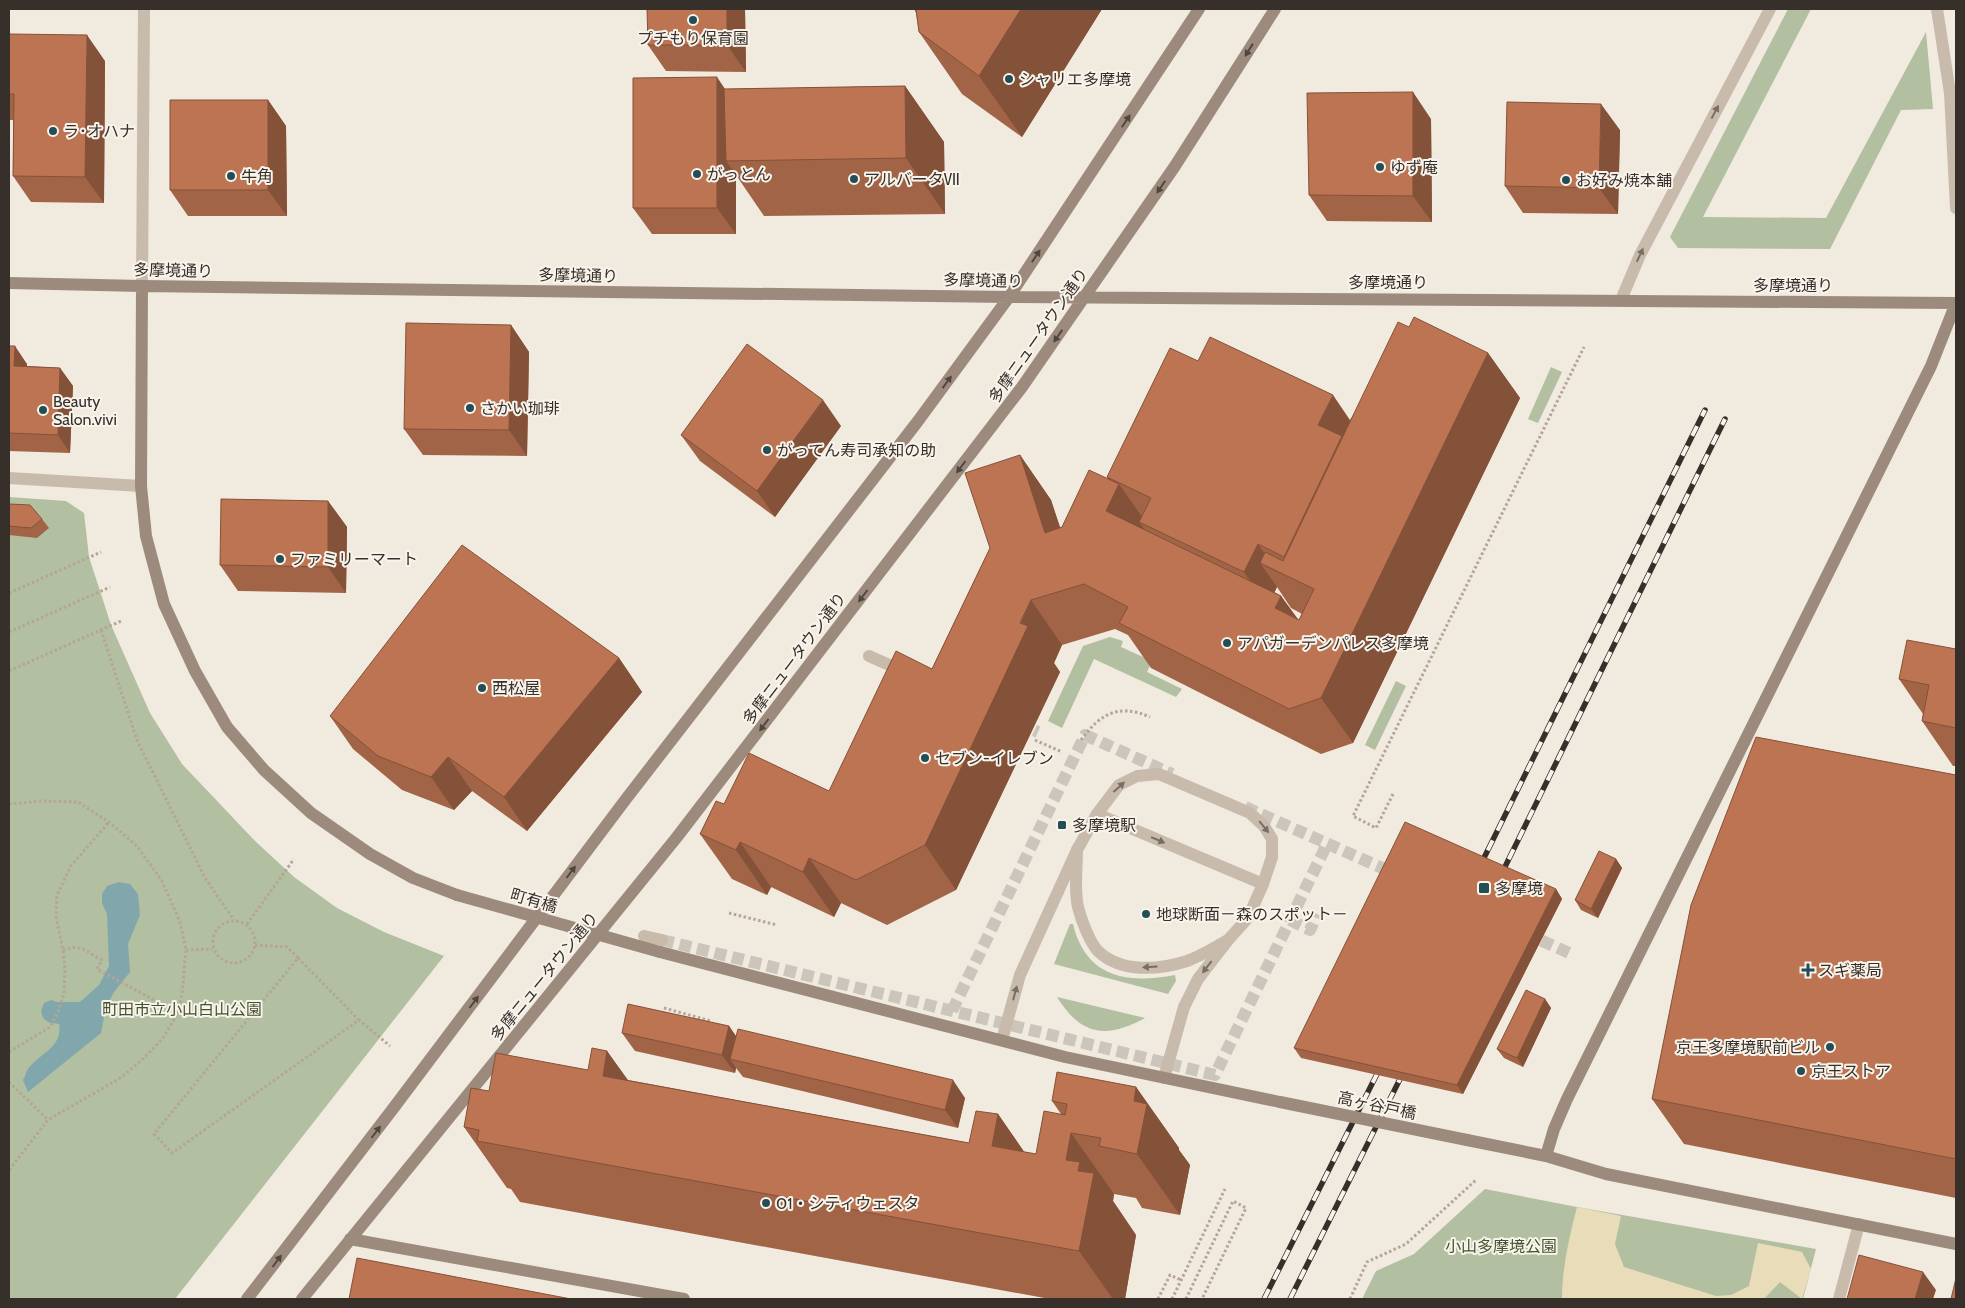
<svg xmlns="http://www.w3.org/2000/svg" width="1965" height="1308" viewBox="0 0 1965 1308" font-family="Cabin,'Noto Sans JP',sans-serif">
<style>
.green{fill:#b2bfa0}
.sand{fill:#e9dcb9}
.water{fill:#81a7ac}
.lines{fill:none;stroke-linecap:round;stroke-linejoin:round}
.street-tunnel{stroke:#ccc5bb;stroke-width:12;stroke-dasharray:12 6;stroke-linecap:butt}
.path{stroke:#b4a596;stroke-width:3;stroke-dasharray:2.5 2.5;stroke-linecap:butt}
.lane{stroke:#c8bbac;stroke-width:12}
.street{stroke:#c8bbac;stroke-width:12}
.secondary{stroke:#9c8b7d;stroke-width:12}
.rail-casing{stroke:#372f2a;stroke-width:5.5}
.rail{stroke:#f9f4eb;stroke-width:4;stroke-dasharray:11;stroke-linecap:butt}
.secondary-bridge{stroke:#9c8b7d;stroke-width:12}
.wall{fill:#a26447;fill-rule:evenodd}
.shaded-wall{fill:#845139}
.building{fill:#bc7452;stroke:#845139}
.oneway{fill:#50463f}
.oneway2{fill:#786e64}
.poi-dot{fill:#234e55;stroke:#f9f4eb;stroke-width:2}
.labels{text-anchor:middle;stroke-width:4;stroke-linejoin:round;paint-order:stroke}
.poi-label{font-size:16px;fill:#372f2a;stroke:#f9f4eb;text-anchor:start}
.street-label{font-size:16px;fill:#372f2a;stroke:#f9f4eb}
.park-label{font-size:16px;fill:#445330;stroke:#f9f4eb}
</style>
<rect width="100%" height="100%" fill="#f1eadf"/>
<path class="green" d="M 1788,9 L 1811,9 L 1703,217 L 1826,218 L 1926,32 L 1933,109 L 1901,110 L 1830,249 L 1678,248 L 1670,237 Z
M 1551,367 L 1562,372 L 1538,423 L 1528,419 Z
M 9,497 L 66,501 L 84,513 L 89,557 L 111,625 L 150,713 L 182,764 L 255,841 L 294,877 L 337,908 L 384,932 L 444,956 L 175,1299 L 9,1299 Z
M 1110,637 L 1123,641 L 1121,647 L 1152,661 L 1147,672 L 1182,689 L 1176,697 L 1094,659 L 1062,728 L 1048,721 L 1083,646 Z
M 1396,681 L 1406,686 L 1375,750 L 1365,745 Z
M 1070,924 L 1073,924 C 1086,978 1127,984 1175,975 L 1176,981 L 1168,994 L 1054,964 Z
M 1057,997 L 1145,1018 C 1107,1039 1081,1036 1057,997 Z
M 1485,1189 L 1577,1207 L 1816,1249 L 1803,1299 L 1362,1299 L 1376,1271 L 1414,1254 Z"/>
<path class="sand" d="M 1577,1207 L 1621,1216 L 1615,1244 L 1624,1267 L 1716,1296 L 1731,1295 L 1749,1286 L 1758,1243 L 1802,1252 L 1811,1269 L 1802,1299 L 1780,1282 L 1764,1299 L 1562,1299 C 1562,1268 1569,1238 1577,1207 Z"/>
<path class="water" d="M 119,882 L 130,884 L 138,894 L 140,915 L 128,944 L 130,972 L 114,992 L 106,1007 L 101,1033 L 28,1092 L 23,1080 C 25,1077 26,1072 28,1069 C 39,1053 63,1048 59,1024 L 48,1022 L 43,1018 L 41,1011 L 44,1003 L 51,1000 L 57,1002 L 80,1002 L 99,985 L 109,966 L 107,914 L 102,903 L 102,894 L 107,886 Z"/>
<g class="lines">
<path class="street-tunnel" d="M 1018,723 L 1038,732
M 1245,807 L 1398,875
M 1290,920 L 1310,930 L 1317,914
M 1525,933 L 1569,953
M 662,940 L 1215,1075 L 1327,844
M 952,1011 L 1085,735 L 1172,774"/>
<path class="path" d="M 9,593 L 101,552
M 101,630 L 137,740 L 205,878 L 234,920
M 9,632 L 110,587
M 9,671 L 121,621
M 1035,740 L 1062,752
M 1081,740 C 1100,714 1118,703 1150,717
M 1393,794 L 1376,828 L 1353,816 L 1584,347
M 9,804 L 43,801 L 78,802 L 109,822 L 137,846 L 162,881 L 180,922 L 186,950 L 182,994 L 178,1013 L 163,1038 L 144,1058 L 122,1077 L 48,1120 L 9,1170
M 729,913 L 777,925
M213 942a21 21 0 1 1 42 0a21 21 0 1 1-42 0Z
M 247,924 L 294,859
M 255,945 L 287,947 L 298,958 L 154,1134 L 172,1153 L 359,1020 L 390,1046
M 63,950 C 82,943 86,952 102,960 L 97,969 L 178,1013
M 186,950 L 212,949
M 298,958 L 359,1020
M 664,1008 L 711,1021
M 9,1052 L 50,1027 L 59,1010 L 64,993 L 65,969 L 63,950 L 56,917 L 57,895 L 71,866 L 109,822
M 9,1082 L 48,1120
M 1158,1299 L 1170,1275 L 1181,1280
M 1172,1299 L 1225,1189
M 1186,1299 L 1233,1201 L 1246,1208 L 1202,1299
M 1350,1299 L 1367,1262 L 1406,1244 L 1477,1179"/>
<path class="lane" d="M 1097,814 L 1263,884
M 1077,850 C 1077,868 1074,889 1078,907 C 1081,919 1090,944 1099,952 C 1122,973 1159,970 1187,961 C 1201,956 1215,947 1228,940"/>
<path class="street" d="M 1937,9 L 1950,93 L 1956,208
M 142,286 L 144,9
M 1621,300 L 1640,255 L 1770,9
M 9,478 L 141,486
M 869,656 L 905,672
M 644,936 L 662,940
M 1002,1040 L 1020,975 L 1077,850 L 1097,814 L 1119,785 L 1137,776 L 1159,774 L 1250,813 L 1264,826 L 1272,839 L 1272,857 L 1263,884 L 1248,918 L 1228,940 L 1198,979 L 1184,1007 L 1164,1078
M 1839,1299 L 1859,1224"/>
<path class="secondary" d="M 9,283 L 142,286 L 1009,297 L 1956,303
M 142,286 L 141,486 L 146,536 L 164,604 L 195,671 L 227,727 L 264,770 L 311,813 L 370,854 L 413,878 L 457,895
M 660,952 L 1065,1057 L 1280,1102
M 1467,1140 L 1546,1156 L 1606,1174 L 1956,1244
M 1546,1156 L 1554,1129 L 1567,1099 L 1931,366 L 1956,303
M 350,1239 L 684,1299
M 247,1299 L 392,1110 L 626,799 L 918,421 L 1009,297 L 1199,9
M 302,1299 L 677,837 L 1022,387 L 1175,166 L 1275,9"/>
<defs>
<path id="rail" d="M 1478,870 L 1705,410
M 1499,879 L 1725,419
M 1264,1299 L 1383,1062
M 1290,1299 L 1406,1067"/>
</defs>
<use href="#rail" class="rail-casing"/>
<use href="#rail" class="rail"/>
<path class="secondary-bridge" d="M 457,895 L 660,952
M 1280,1102 L 1467,1140"/>
</g>
<path class="wall" d="M 745,9 L 746,72 L 666,71 L 648,45 Z
M 914,9 L 1102,9 L 1022,137 L 962,94 L 919,32 L 916,13 Z
M 9,34 L 105,61 L 104,203 L 31,202 L 13,176 L 13,120 L 9,120 Z
M 905,86 L 944,142 L 945,214 L 764,216 L 736,175 L 736,234 L 652,234 L 633,208 L 725,89 Z
M 268,100 L 286,126 L 287,216 L 188,216 L 170,190 Z
M 1431,119 L 1432,222 L 1327,221 L 1309,195 Z
M 1620,130 L 1618,214 L 1523,213 L 1505,186 Z
M 511,325 L 529,352 L 527,456 L 423,455 L 404,429 Z
M 1409,327 L 1488,353 L 1520,398 L 1353,743 L 1321,754 L 1151,668 L 1128,635 L 1115,629 L 1062,645 L 1054,663 L 1060,672 L 956,890 L 887,925 L 841,903 L 834,917 L 771,887 L 767,895 L 732,879 L 700,834 L 724,804 L 829,791 L 932,669 L 990,548 L 1020,455 L 1051,500 L 1060,528 L 1062,527 L 1108,479 L 1107,477 L 1198,361 L 1350,420 ZM 1277,587 L 1291,608 L 1302,614 L 1299,620 L 1298,619 L 1281,596 L 1274,592 Z
M 9,346 L 27,364 L 27,366 L 60,368 L 73,386 L 70,453 L 9,451 Z
M 841,426 L 775,517 L 700,461 L 681,435 Z
M 328,501 L 347,527 L 346,593 L 238,591 L 220,565 Z
M 9,504 L 42,519 L 49,528 L 37,538 L 9,535 Z
M 1956,649 L 1956,766 L 1953,766 L 1922,721 L 1923,714 L 1899,679 Z
M 619,658 L 642,692 L 527,831 L 472,791 L 454,810 L 402,790 L 353,749 L 330,716 Z
M 1956,775 L 1956,1198 L 1684,1144 L 1652,1099 Z
M 1616,859 L 1622,868 L 1598,918 L 1581,910 L 1575,900 Z
M 1556,889 L 1562,899 L 1463,1094 L 1301,1058 L 1294,1048 Z
M 1545,999 L 1551,1008 L 1523,1067 L 1504,1058 L 1497,1049 Z
M 729,1026 L 736,1036 L 965,1098 L 958,1128 L 743,1077 L 736,1068 L 735,1073 L 635,1051 L 622,1033 Z
M 607,1051 L 628,1080 L 969,1143 L 998,1114 L 1024,1152 L 1036,1154 L 1061,1114 L 1052,1101 L 1136,1087 L 1179,1148 L 1179,1150 L 1190,1165 L 1180,1215 L 1142,1208 L 1136,1198 L 1114,1194 L 1113,1201 L 1136,1235 L 1125,1299 L 1050,1299 L 520,1202 L 511,1189 L 507,1188 L 464,1127 L 489,1091 L 588,1070 Z"/>
<path class="shaded-wall" d="M 727,9 L 745,9 L 746,72 L 727,45 Z
M 1021,9 L 1102,9 L 1022,137 L 979,76 Z
M 87,35 L 105,61 L 104,203 L 85,177 Z
M 717,77 L 735,104 L 726,161 L 736,175 L 736,234 L 717,208 Z
M 905,86 L 944,142 L 945,214 L 906,158 Z
M 1413,92 L 1431,119 L 1432,222 L 1413,196 Z
M 268,100 L 286,126 L 287,216 L 268,190 Z
M 1601,104 L 1620,130 L 1618,214 L 1599,188 Z
M 511,325 L 529,352 L 527,456 L 509,430 Z
M 15,346 L 27,364 L 26,384 L 14,366 Z
M 1488,353 L 1520,398 L 1353,743 L 1321,698 Z
M 60,368 L 73,386 L 70,453 L 58,435 Z
M 1333,395 L 1356,429 L 1366,470 L 1318,425 Z
M 823,400 L 841,426 L 775,517 L 757,491 Z
M 1020,455 L 1051,500 L 1077,578 L 1045,533 Z
M 1119,484 L 1149,527 L 1139,522 L 1148,534 L 1106,511 Z
M 328,501 L 347,527 L 346,593 L 328,567 Z
M 1258,544 L 1277,572 L 1260,563 L 1277,587 L 1268,606 L 1244,572 Z
M 1281,596 L 1313,641 L 1275,608 Z
M 1031,600 L 1062,645 L 1054,663 L 1060,672 L 956,890 L 925,845 Z
M 619,658 L 642,692 L 527,831 L 504,797 Z
M 448,757 L 472,791 L 454,810 L 431,777 Z
M 740,842 L 771,887 L 767,895 L 736,850 Z
M 809,858 L 841,903 L 834,917 L 803,872 Z
M 1616,859 L 1622,868 L 1598,918 L 1591,909 Z
M 1556,889 L 1562,899 L 1463,1094 L 1457,1085 Z
M 1545,999 L 1551,1008 L 1523,1067 L 1517,1058 Z
M 729,1026 L 741,1044 L 730,1059 L 736,1068 L 735,1073 L 722,1055 Z
M 607,1051 L 650,1112 L 603,1076 Z
M 953,1080 L 965,1098 L 958,1128 L 945,1110 Z
M 1136,1087 L 1179,1148 L 1179,1150 L 1190,1165 L 1180,1215 L 1137,1154 L 1134,1101 Z
M 998,1114 L 1041,1176 L 992,1146 Z
M 1071,1133 L 1114,1194 L 1113,1201 L 1136,1235 L 1125,1299 L 1113,1299 L 1079,1251 L 1066,1160 Z
M 1923,1272 L 1936,1290 L 1933,1299 L 1915,1299 Z"/>
<path class="building" d="M 647,9 L 727,9 L 727,45 L 648,45 Z
M 916,9 L 1021,9 L 979,76 L 919,32 Z
M 9,34 L 87,35 L 85,177 L 13,176 L 14,94 L 9,94 Z
M 717,77 L 717,208 L 633,208 L 633,78 Z
M 905,86 L 906,158 L 726,161 L 724,89 Z
M 1413,92 L 1413,196 L 1309,195 L 1307,93 Z
M 170,100 L 268,100 L 268,190 L 170,190 Z
M 1507,102 L 1601,104 L 1599,188 L 1505,186 Z
M 1414,317 L 1488,353 L 1321,698 L 1289,709 L 1119,623 L 1128,607 L 1084,584 L 1031,600 L 1020,623 L 1028,626 L 925,845 L 856,880 L 809,858 L 803,872 L 740,842 L 736,850 L 700,834 L 716,801 L 724,804 L 749,753 L 829,791 L 896,651 L 932,669 L 990,548 L 965,473 L 1020,455 L 1045,533 L 1062,527 L 1089,470 L 1119,484 L 1106,511 L 1281,596 L 1275,608 L 1299,620 L 1314,589 L 1260,563 L 1265,552 L 1283,561 L 1398,322 L 1409,327 Z
M 406,323 L 511,325 L 509,430 L 404,429 Z
M 1210,337 L 1333,395 L 1318,425 L 1342,436 L 1284,557 L 1258,544 L 1244,572 L 1139,522 L 1151,498 L 1107,477 L 1170,348 L 1198,361 Z
M 747,344 L 823,400 L 757,491 L 681,435 Z
M 9,346 L 15,346 L 14,366 L 60,368 L 58,435 L 9,433 Z
M 221,499 L 328,501 L 328,567 L 220,565 Z
M 9,504 L 30,505 L 42,519 L 31,528 L 9,526 Z
M 462,545 L 619,658 L 504,797 L 448,757 L 431,777 L 378,756 L 330,716 Z
M 1907,640 L 1956,649 L 1956,728 L 1922,721 L 1929,685 L 1899,679 Z
M 1756,737 L 1956,775 L 1956,1159 L 1652,1099 L 1691,905 Z
M 1405,822 L 1556,889 L 1457,1085 L 1294,1048 Z
M 1599,851 L 1616,859 L 1591,909 L 1575,900 Z
M 1526,990 L 1545,999 L 1517,1058 L 1497,1049 Z
M 628,1004 L 729,1026 L 722,1055 L 622,1033 Z
M 738,1029 L 953,1080 L 945,1110 L 730,1059 Z
M 592,1048 L 607,1051 L 603,1076 L 969,1143 L 976,1111 L 998,1114 L 992,1146 L 1036,1154 L 1044,1111 L 1065,1115 L 1067,1104 L 1052,1101 L 1057,1072 L 1136,1087 L 1134,1101 L 1147,1104 L 1137,1154 L 1099,1146 L 1101,1138 L 1071,1133 L 1066,1160 L 1080,1162 L 1078,1171 L 1094,1173 L 1079,1251 L 477,1141 L 479,1130 L 464,1127 L 471,1088 L 489,1091 L 496,1053 L 588,1070 Z
M 1859,1255 L 1923,1272 L 1915,1299 L 1847,1299 Z
M 357,1258 L 571,1299 L 349,1299 Z
M 1956,1278 L 1956,1299 L 1951,1299 Z"/>
<defs><path id="oneway-solid" d="M-6-.8H1V-3.2L6.5 0L1 3.2V.8H-6Z" transform="scale(1.25)"/></defs>
<g class="oneway">
<use href="#oneway-solid" transform="translate(1249 50) rotate(122)"/>
<use href="#oneway-solid" transform="translate(1126 121) rotate(-56)"/>
<use href="#oneway-solid" transform="translate(1161 187) rotate(124)"/>
<use href="#oneway-solid" transform="translate(1036 256) rotate(-56)"/>
<use href="#oneway-solid" transform="translate(1058 336) rotate(125)"/>
<use href="#oneway-solid" transform="translate(947 382) rotate(-54)"/>
<use href="#oneway-solid" transform="translate(961 467) rotate(127)"/>
<use href="#oneway-solid" transform="translate(863 596) rotate(127)"/>
<use href="#oneway-solid" transform="translate(764 725) rotate(127)"/>
<use href="#oneway-solid" transform="translate(571 872) rotate(-53)"/>
<use href="#oneway-solid" transform="translate(474 1002) rotate(-53)"/>
<use href="#oneway-solid" transform="translate(376 1132) rotate(-53)"/>
<use href="#oneway-solid" transform="translate(277 1261) rotate(-53)"/>
</g>
<g class="oneway2">
<use href="#oneway-solid" transform="translate(1715 112) rotate(-62)"/>
<use href="#oneway-solid" transform="translate(1640 255) rotate(-65)"/>
<use href="#oneway-solid" transform="translate(1119 787) rotate(-42)"/>
<use href="#oneway-solid" transform="translate(1264 827) rotate(51)"/>
<use href="#oneway-solid" transform="translate(1158 840) rotate(23)"/>
<use href="#oneway-solid" transform="translate(1150 967) rotate(177)"/>
<use href="#oneway-solid" transform="translate(1207 967) rotate(128)"/>
<use href="#oneway-solid" transform="translate(1015 993) rotate(-75)"/>
</g>
<g class="poi-dot">
<circle cx="693" cy="20" r="5"/>
<circle cx="1009" cy="79" r="5"/>
<circle cx="53" cy="131" r="5"/>
<circle cx="1380" cy="167" r="5"/>
<circle cx="697" cy="174" r="5"/>
<circle cx="231" cy="176" r="5"/>
<circle cx="854" cy="179" r="5"/>
<circle cx="1566" cy="180" r="5"/>
<circle cx="470" cy="408" r="5"/>
<circle cx="43" cy="410" r="5"/>
<circle cx="767" cy="450" r="5"/>
<circle cx="280" cy="559" r="5"/>
<circle cx="1227" cy="643" r="5"/>
<circle cx="482" cy="688" r="5"/>
<circle cx="925" cy="758" r="5"/>
<rect x="1057" y="820" width="10" height="10" rx="2.5"/>
<rect x="1478" y="882" width="12" height="12" rx="2.5"/>
<circle cx="1146" cy="914" r="5"/>
<path d="M1805.5 962.5h5v5h5v5h-5v5h-5v-5h-5v-5h5z"/>
<circle cx="1830" cy="1047" r="5"/>
<circle cx="1801" cy="1071" r="5"/>
<circle cx="766" cy="1203" r="5"/>
</g>
<g class="labels">
<g class="poi-label">
<text x="693" y="44" text-anchor="middle">プチもり保育園</text>
<text x="1019" y="85">シャリエ多摩境</text>
<text x="63" y="137">ラ･オハナ</text>
<text x="1390" y="173">ゆず庵</text>
<text x="707" y="180">がっとん</text>
<text x="241" y="182">牛角</text>
<text x="864" y="185">アルバータⅦ</text>
<text x="1576" y="186">お好み焼本舗</text>
<text x="53" y="407">Beauty<tspan x="53" dy="18">Salon.vivi</tspan></text>
<text x="480" y="414">さかい珈琲</text>
<text x="777" y="456">がってん寿司承知の助</text>
<text x="290" y="565">ファミリーマート</text>
<text x="1237" y="649">アパガーデンパレス多摩境</text>
<text x="492" y="694">西松屋</text>
<text x="935" y="764">セブン-イレブン</text>
<text x="1072" y="831">多摩境駅</text>
<text x="1495" y="894">多摩境</text>
<text x="1156" y="920">地球断面－森のスポット－</text>
<text x="1818" y="976">スギ薬局</text>
<text x="1820" y="1053" text-anchor="end">京王多摩境駅前ビル</text>
<text x="1811" y="1077">京王ストア</text>
<text x="776" y="1209">01・シティウェスタ</text>
</g>
<g class="street-label">
<text transform="translate(173 270) rotate(1)" y="6">多摩境通り</text>
<text transform="translate(578 275) rotate(1)" y="6">多摩境通り</text>
<text transform="translate(983 280) rotate(1)" y="6">多摩境通り</text>
<text x="1388" y="288">多摩境通り</text>
<text x="1793" y="291">多摩境通り</text>
<text transform="translate(1038 335) rotate(-55)" y="6">多摩ニュータウン通り</text>
<text transform="translate(794 658) rotate(-53)" y="6">多摩ニュータウン通り</text>
<text transform="translate(534 900) rotate(16)" y="6">町有橋</text>
<text transform="translate(544 976) rotate(-51)" y="6">多摩ニュータウン通り</text>
<text transform="translate(1377 1105) rotate(12)" y="6">高ヶ谷戸橋</text>
</g>
<g class="park-label">
<text x="182" y="1015">町田市立小山白山公園</text>
<text x="1501" y="1252">小山多摩境公園</text>
</g>
</g>
<rect width="1965" height="1308" fill="none" stroke="#372f2a" stroke-width="20"/>
</svg>
